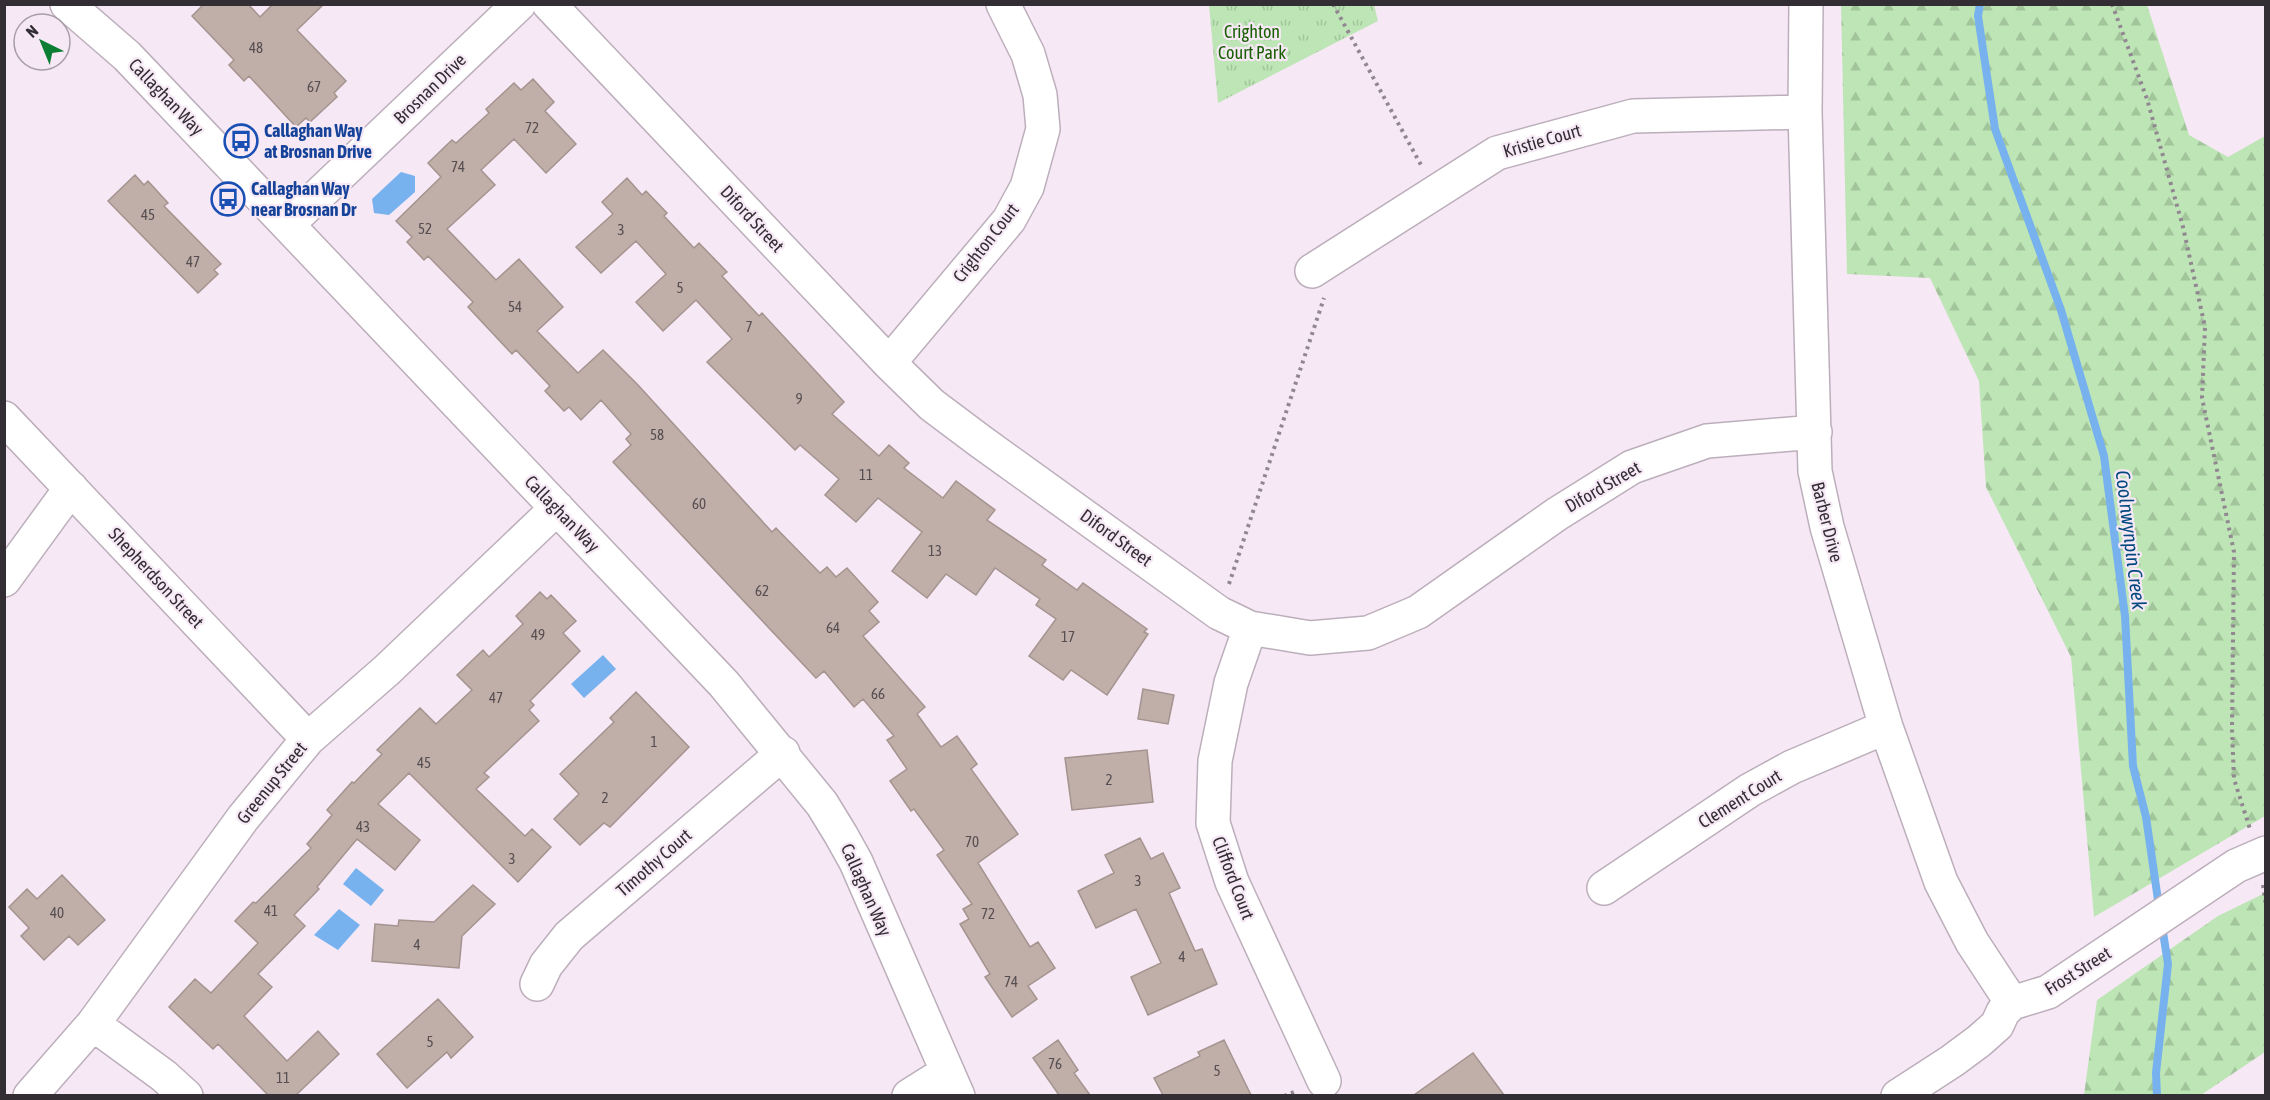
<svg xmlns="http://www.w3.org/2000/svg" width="2270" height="1100" viewBox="0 0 2270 1100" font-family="'Asap Condensed',sans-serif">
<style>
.forest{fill:url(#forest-firs)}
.park{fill:url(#park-tufts)}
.water{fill:#77b2ee}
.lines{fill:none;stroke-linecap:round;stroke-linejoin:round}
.stream{stroke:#77b2ee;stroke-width:8}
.building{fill:#c0aea9;stroke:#a4938e;stroke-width:1.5}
.minor-casing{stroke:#bcafbb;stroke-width:36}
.path{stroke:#918790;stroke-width:4;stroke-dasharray:3 4.5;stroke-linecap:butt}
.minor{stroke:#fff;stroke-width:33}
.labels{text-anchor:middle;stroke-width:4.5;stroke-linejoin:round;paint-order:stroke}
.number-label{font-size:15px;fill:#564e50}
.park-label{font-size:18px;fill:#175f01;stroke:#f6e8f5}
.street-label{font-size:18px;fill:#332e33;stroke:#f6e8f5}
.transit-label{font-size:18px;font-weight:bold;fill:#164399;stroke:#f6e8f5;text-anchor:start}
.water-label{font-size:20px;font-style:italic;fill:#03497f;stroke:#f6e8f5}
</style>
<defs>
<pattern id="forest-firs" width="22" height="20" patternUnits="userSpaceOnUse" patternTransform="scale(1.5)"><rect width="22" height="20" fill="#bde5b5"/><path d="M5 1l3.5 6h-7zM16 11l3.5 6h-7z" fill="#a3c59c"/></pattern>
<pattern id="park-tufts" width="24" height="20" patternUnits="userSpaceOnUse" patternTransform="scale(1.5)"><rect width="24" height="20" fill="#bde5b5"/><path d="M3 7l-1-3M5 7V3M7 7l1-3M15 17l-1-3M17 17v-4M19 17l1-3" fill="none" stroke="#a3c59c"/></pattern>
</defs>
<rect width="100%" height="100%" fill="#f6e8f5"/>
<path class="forest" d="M 1841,5 L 2147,5 L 2189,135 L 2228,157 L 2265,136 L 2265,816 L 2094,917 L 2071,657 L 1986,487 L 1979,381 L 1930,278 L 1847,274 Z
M 2265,893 L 2265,1052 L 2201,1095 L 2084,1095 L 2097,1000 L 2218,916 Z"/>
<path class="park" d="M 1209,5 L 1374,5 L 1378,21 L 1218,103 Z"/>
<path class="water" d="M 401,172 L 415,176 L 415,192 L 389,215 L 374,213 L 372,199 Z
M 603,655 L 616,669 L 584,698 L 571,684 Z
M 356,868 L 384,890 L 371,906 L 343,884 Z
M 339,909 L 360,925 L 338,950 L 314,935 Z"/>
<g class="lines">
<path class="stream" d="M 1980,4 L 1978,16 L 1995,129 L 2061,310 L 2104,456 L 2125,616 L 2133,766 L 2146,817 L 2159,907
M 2157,1096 L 2156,1073 L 2168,964 L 2162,926"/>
</g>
<path class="building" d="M 204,4 L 248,4 L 260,17 L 273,4 L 324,4 L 297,30 L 346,81 L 334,93 L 337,97 L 310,122 L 306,118 L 296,127 L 249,76 L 244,81 L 229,65 L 234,60 L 192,16 Z
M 533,79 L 554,102 L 545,111 L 576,144 L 546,173 L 514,139 L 481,170 L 495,185 L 447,229 L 496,280 L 519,259 L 563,307 L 537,331 L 578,373 L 603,350 L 638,385 L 772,532 L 776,528 L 820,573 L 827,567 L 836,577 L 847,568 L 878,602 L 869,611 L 879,622 L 863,636 L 925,707 L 917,714 L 941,747 L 957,736 L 977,764 L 971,769 L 1018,834 L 978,863 L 1030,947 L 1038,942 L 1055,968 L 1028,986 L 1037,999 L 1012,1017 L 985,977 L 990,974 L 960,924 L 969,919 L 963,909 L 972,904 L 937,855 L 944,850 L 914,809 L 911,811 L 890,781 L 907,769 L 887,740 L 894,736 L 863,699 L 854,707 L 824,671 L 816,678 L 613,462 L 631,445 L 626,439 L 631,434 L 601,400 L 581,420 L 569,407 L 564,411 L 545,391 L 550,386 L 516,350 L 512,354 L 468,307 L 473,302 L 428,256 L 424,260 L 407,242 L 412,237 L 396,221 L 441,177 L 428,163 L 452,140 L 456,143 L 489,113 L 486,109 L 514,83 L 521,90 Z
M 135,175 L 144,185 L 148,181 L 168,203 L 164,206 L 221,264 L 214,270 L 218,274 L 198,293 L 108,201 Z
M 627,178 L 642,195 L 646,191 L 667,213 L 664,216 L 694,248 L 699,243 L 727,272 L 722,276 L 759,316 L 762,313 L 844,402 L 832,414 L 879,456 L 889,445 L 909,463 L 904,468 L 943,498 L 956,481 L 995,510 L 987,520 L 1046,560 L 1042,565 L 1077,590 L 1083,583 L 1147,629 L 1144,632 L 1148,634 L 1107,695 L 1071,670 L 1063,680 L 1029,656 L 1056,619 L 1036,605 L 1040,599 L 995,568 L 976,595 L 946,574 L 927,598 L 892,571 L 922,532 L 878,498 L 856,522 L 825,495 L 839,479 L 800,445 L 795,450 L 707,362 L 732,339 L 696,300 L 663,331 L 636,302 L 666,274 L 636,241 L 601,273 L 576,247 L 613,214 L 602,202 Z
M 540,592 L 547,599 L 551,595 L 576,621 L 563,633 L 580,651 L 530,701 L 534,705 L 529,710 L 539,721 L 484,773 L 489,777 L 476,789 L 525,836 L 532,829 L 551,847 L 518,882 L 409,773 L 378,804 L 420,840 L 395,870 L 357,839 L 317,887 L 319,889 L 294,915 L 305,926 L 258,974 L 272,987 L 244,1016 L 287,1061 L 318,1031 L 339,1054 L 296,1095 L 268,1095 L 218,1044 L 213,1049 L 169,1007 L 195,979 L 211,993 L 258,943 L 235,921 L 253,902 L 256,903 L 311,848 L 307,844 L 332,815 L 327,810 L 352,782 L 354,783 L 382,754 L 377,750 L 420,708 L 436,724 L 472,690 L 457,675 L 483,650 L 489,657 L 523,624 L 516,616 Z
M 1143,689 L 1174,695 L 1168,724 L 1138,719 Z
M 636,692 L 689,747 L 610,827 L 604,823 L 580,845 L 554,819 L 579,794 L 560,774 L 614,722 L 610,718 Z
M 1147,750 L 1153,802 L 1072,810 L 1065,758 Z
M 1140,838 L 1151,859 L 1163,853 L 1180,888 L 1169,893 L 1195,951 L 1202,949 L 1217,984 L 1148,1015 L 1131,977 L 1161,963 L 1136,909 L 1096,928 L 1078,891 L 1114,873 L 1105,855 Z
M 62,875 L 105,920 L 78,945 L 69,936 L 44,960 L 21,936 L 29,928 L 9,907 L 27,889 L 37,899 Z
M 473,885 L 495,904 L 462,936 L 459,968 L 372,961 L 375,924 L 398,926 L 399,920 L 434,922 Z
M 438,999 L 473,1037 L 451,1058 L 447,1052 L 407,1088 L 377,1054 Z
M 1058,1040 L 1078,1070 L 1074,1073 L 1090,1095 L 1059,1095 L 1033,1058 Z
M 1224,1040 L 1251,1095 L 1163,1095 L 1154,1078 L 1200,1056 L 1198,1052 Z
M 1473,1053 L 1504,1095 L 1414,1095 Z"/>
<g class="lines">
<defs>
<path id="minor" d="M 67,4 L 127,56 L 724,684 L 822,804 L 841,835 L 856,862 L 958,1096
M 549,4 L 889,363 L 932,405 L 980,441 L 1219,613 L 1250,628 L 1310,638 L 1368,633 L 1418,612 L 1557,514 L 1632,467 L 1707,441 L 1815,432
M 1806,4 L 1805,112 L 1815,471 L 1827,527 L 1886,727 L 1941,882 L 1972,942 L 2012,1003
M 288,224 L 519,4
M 1312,271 L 1497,153 L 1633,116 L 1805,112
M 889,363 L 1009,220 L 1027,187 L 1043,129 L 1040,95 L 1028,54 L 1003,4
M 4,418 L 308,739
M 4,580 L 71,488
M 1250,628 L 1231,683 L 1215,761 L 1213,823 L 1232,882 L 1324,1081
M 1604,888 L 1750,790 L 1792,767 L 1886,727
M 537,984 L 546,965 L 569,936 L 783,753
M 93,1024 L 164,1076 L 186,1096
M 30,1096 L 93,1024 L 243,818 L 308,739 L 387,670 L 557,508
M 909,1096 L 947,1072
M 1898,1096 L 1952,1061 L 1979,1041 L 1997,1025 L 2003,1012 L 2012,1003 L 2048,992 L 2236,866 L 2266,853"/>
</defs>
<use href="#minor" class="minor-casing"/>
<path class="path" d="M 1333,4 L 1421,165
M 2112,4 L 2147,99 L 2183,227 L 2205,327 L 2202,398 L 2234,552 L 2232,729 L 2234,779 L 2250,829
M 1229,584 L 1324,298
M 2263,885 L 2266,906
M 1284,1096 L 1297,1091"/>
<use href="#minor" class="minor"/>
</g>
<defs>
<symbol id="bus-ring" viewBox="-11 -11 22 22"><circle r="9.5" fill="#f6e8f5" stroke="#1a4fb4" stroke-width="1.5"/><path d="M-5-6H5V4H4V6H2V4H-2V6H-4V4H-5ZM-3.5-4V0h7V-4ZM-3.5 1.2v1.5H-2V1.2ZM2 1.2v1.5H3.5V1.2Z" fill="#1a4fb4"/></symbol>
</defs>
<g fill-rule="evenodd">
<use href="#bus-ring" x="222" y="122" width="38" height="38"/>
<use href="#bus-ring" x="209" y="180" width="38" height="38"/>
</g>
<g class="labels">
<g class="number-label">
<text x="256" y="53">48</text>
<text x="314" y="92">67</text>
<text x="532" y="133">72</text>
<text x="458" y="172">74</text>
<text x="148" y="220">45</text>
<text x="425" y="234">52</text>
<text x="621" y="235">3</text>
<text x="193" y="267">47</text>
<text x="680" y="293">5</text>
<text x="515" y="312">54</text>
<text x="749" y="332">7</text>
<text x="799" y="404">9</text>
<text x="657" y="440">58</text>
<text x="866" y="480">11</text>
<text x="699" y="509">60</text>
<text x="935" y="556">13</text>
<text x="762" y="596">62</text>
<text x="833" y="633">64</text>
<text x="538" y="640">49</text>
<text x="1068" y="642">17</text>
<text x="878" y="699">66</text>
<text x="496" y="703">47</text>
<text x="654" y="747">1</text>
<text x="424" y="768">45</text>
<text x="1109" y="785">2</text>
<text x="605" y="803">2</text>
<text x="363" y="832">43</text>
<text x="972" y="847">70</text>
<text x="512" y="864">3</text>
<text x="1138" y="886">3</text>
<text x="271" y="916">41</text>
<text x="57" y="918">40</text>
<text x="988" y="919">72</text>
<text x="417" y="950">4</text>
<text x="1182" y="962">4</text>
<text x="1011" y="987">74</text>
<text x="430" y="1047">5</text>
<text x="1055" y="1069">76</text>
<text x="1217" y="1076">5</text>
<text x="283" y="1083">11</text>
</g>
<g class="park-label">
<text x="1252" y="38">Crighton<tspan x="1252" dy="21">Court Park</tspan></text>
</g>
<g class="street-label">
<text transform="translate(430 89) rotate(-44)" y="6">Brosnan Drive</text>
<text transform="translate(166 97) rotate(46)" y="6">Callaghan Way</text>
<text transform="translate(1542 141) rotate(-16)" y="6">Kristie Court</text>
<text transform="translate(752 219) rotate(47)" y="6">Diford Street</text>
<text transform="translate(986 243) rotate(-52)" y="6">Crighton Court</text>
<text transform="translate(1603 487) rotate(-30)" y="6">Diford Street</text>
<text transform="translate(562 514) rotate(46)" y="6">Callaghan Way</text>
<text transform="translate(1827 522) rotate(76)" y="6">Barber Drive</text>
<text transform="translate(1116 538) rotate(36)" y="6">Diford Street</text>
<text transform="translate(156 578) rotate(47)" y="6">Shepherdson Street</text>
<text transform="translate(272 783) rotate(-51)" y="6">Greenup Street</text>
<text transform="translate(1740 799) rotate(-32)" y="6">Clement Court</text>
<text transform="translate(654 863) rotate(-41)" y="6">Timothy Court</text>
<text transform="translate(1233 878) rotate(69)" y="6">Clifford Court</text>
<text transform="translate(866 890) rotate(66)" y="6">Callaghan Way</text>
<text transform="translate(2078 971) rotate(-32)" y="6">Frost Street</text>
</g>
<g class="transit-label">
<text x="264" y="137">Callaghan Way<tspan x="264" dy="21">at Brosnan Drive</tspan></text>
<text x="251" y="195">Callaghan Way<tspan x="251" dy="21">near Brosnan Dr</tspan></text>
</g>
<g class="water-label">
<text transform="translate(2131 540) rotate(83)" y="7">Coolnwynpin Creek</text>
</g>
</g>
<rect width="2270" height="1100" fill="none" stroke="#332e33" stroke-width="12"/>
<g transform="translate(42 42) rotate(317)"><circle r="28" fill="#f6e8f5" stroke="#a89ea7" stroke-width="1.5"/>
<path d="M0-4.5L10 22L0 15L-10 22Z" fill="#0b7e34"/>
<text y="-9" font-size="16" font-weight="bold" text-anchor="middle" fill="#332e33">N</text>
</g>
</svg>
